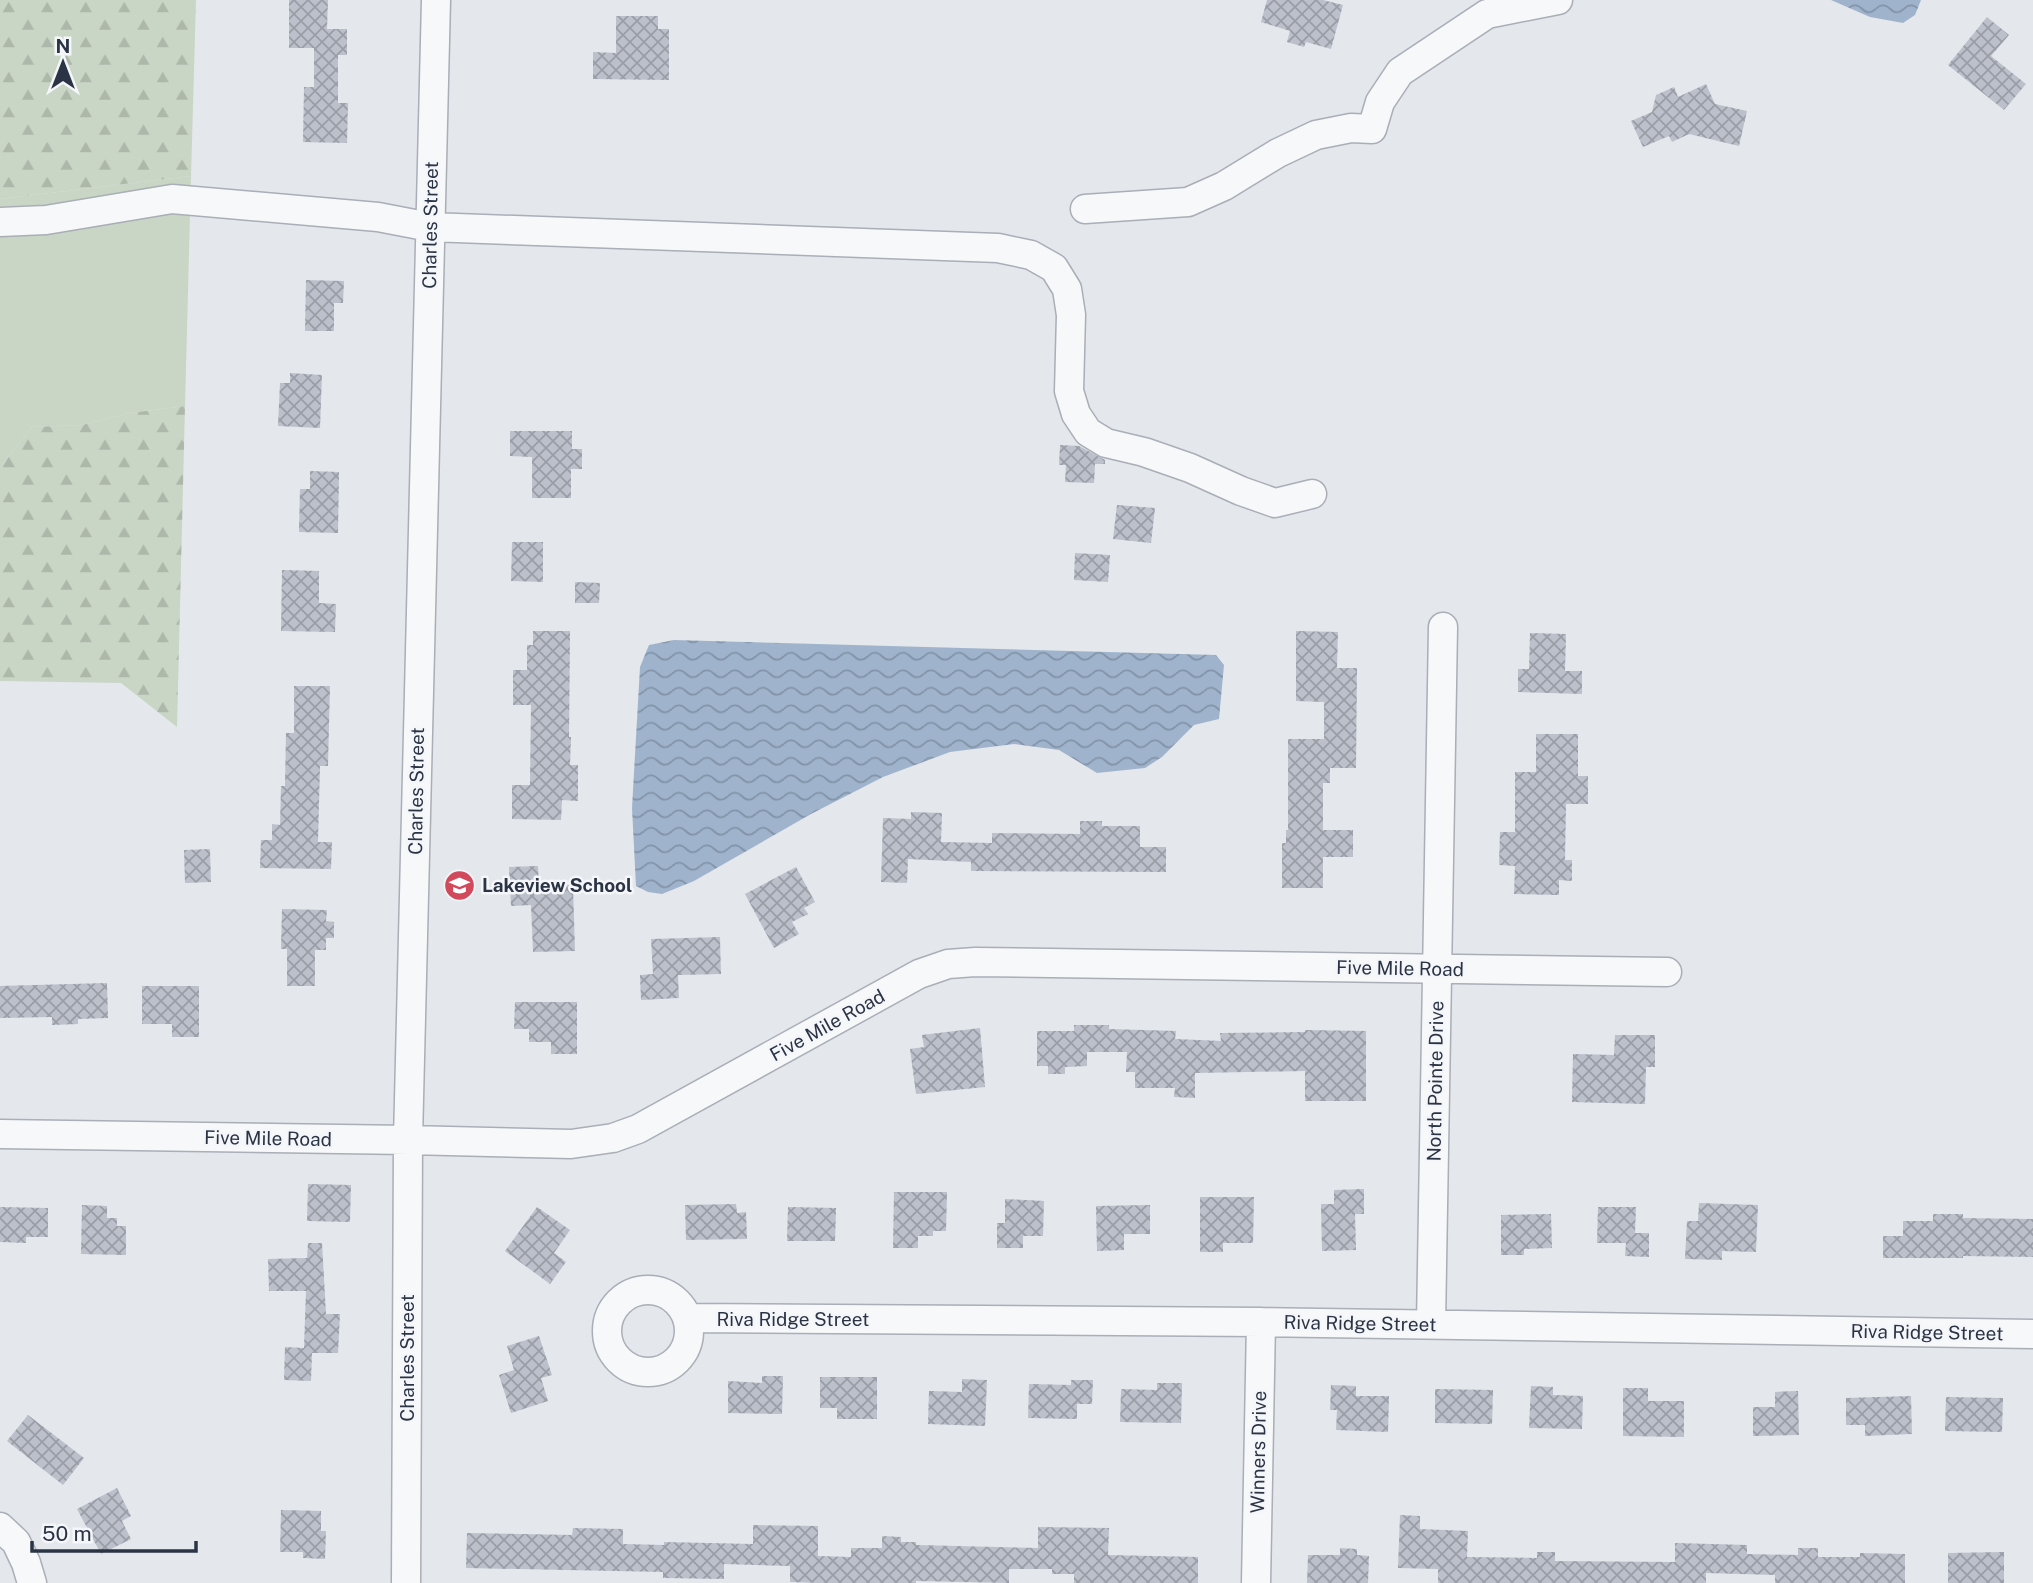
<svg xmlns="http://www.w3.org/2000/svg" width="2033" height="1583" viewBox="0 0 2033 1583" font-family="'Public Sans',sans-serif">
<style>
.green{fill:#c9d6c5}
.forest{fill:url(#forest-firs)}
.water{fill:url(#water-waves)}
.building{fill:url(#building-cross-hatch)}
.lines{fill:none;stroke-linecap:round;stroke-linejoin:round}
.minor-casing{stroke:#a9aeb7;stroke-width:31}
.minor{stroke:#f7f8fa;stroke-width:28}
.labels{text-anchor:middle;stroke-width:5;stroke-linejoin:round;paint-order:stroke}
.street-label{font-size:19px;fill:#2b3445;stroke:#f4f6f9}
.poi-label{font-size:19px;font-weight:bold;fill:#2b3445;stroke:#f4f6f9;text-anchor:start}
</style>
<defs>
<pattern id="forest-firs" width="22" height="20" patternUnits="userSpaceOnUse" patternTransform="scale(1.75)"><rect width="22" height="20" fill="#c9d6c5"/><path d="M5 1l3.5 6h-7zM16 11l3.5 6h-7z" fill="#adb8ab"/></pattern>
<pattern id="water-waves" width="16" height="10" patternUnits="userSpaceOnUse" patternTransform="scale(1.75)"><rect width="16" height="10" fill="#9fb4cc"/><path d="M0 5q4-4 8 0t8 0" fill="none" stroke="#8293a7"/></pattern>
<pattern id="building-cross-hatch" width="8" height="8" patternUnits="userSpaceOnUse" patternTransform="scale(1.75)"><rect width="8" height="8" fill="#bbc0ca"/><path d="M0 0l8 8M0 8l8-8" fill="none" stroke="#989da6"/></pattern>
</defs>
<rect width="100%" height="100%" fill="#e4e7ec"/>
<path class="green" d="M 191,176 L 185,406 L 130,413 L 82,425 L 32,427 L 0,467 L 0,199 Z"/>
<path class="forest" d="M 0,0 L 196,0 L 191,176 L 0,199 Z
M 185,406 L 177,727 L 121,683 L 0,681 L 0,467 L 32,427 L 82,425 L 130,413 Z"/>
<path class="water" d="M 1831,0 L 1921,0 L 1915,15 L 1903,23 L 1870,17 Z
M 674,640 L 1216,655 L 1224,665 L 1219,719 L 1194,725 L 1162,757 L 1145,768 L 1097,773 L 1059,750 L 1014,744 L 950,752 L 883,777 L 811,814 L 694,881 L 662,894 L 648,892 L 636,886 L 632,808 L 640,667 L 649,645 Z"/>
<path class="building" d="M 289,0 L 328,0 L 327,29 L 347,29 L 347,55 L 338,55 L 338,103 L 348,103 L 347,143 L 303,142 L 304,87 L 314,87 L 314,48 L 289,48 Z
M 1267,0 L 1323,0 L 1343,5 L 1331,49 L 1306,42 L 1304,47 L 1287,42 L 1290,31 L 1261,22 Z
M 616,16 L 658,16 L 658,29 L 669,29 L 669,80 L 593,79 L 593,52 L 616,53 Z
M 1987,17 L 2009,35 L 1991,56 L 2026,84 L 2004,110 L 1948,65 Z
M 1706,84 L 1715,104 L 1747,111 L 1739,146 L 1689,134 L 1672,142 L 1669,136 L 1643,147 L 1631,121 L 1652,112 L 1656,95 L 1674,87 L 1678,97 Z
M 306,280 L 344,281 L 343,303 L 334,303 L 334,331 L 305,331 Z
M 290,373 L 322,375 L 320,428 L 278,426 L 280,383 L 290,383 Z
M 510,431 L 572,431 L 572,449 L 582,449 L 582,469 L 571,469 L 571,498 L 532,498 L 532,457 L 510,456 Z
M 1060,445 L 1079,446 L 1105,460 L 1105,464 L 1095,464 L 1094,483 L 1065,482 L 1066,465 L 1059,465 Z
M 310,471 L 339,472 L 338,533 L 299,532 L 300,489 L 310,489 Z
M 1117,505 L 1155,508 L 1151,543 L 1113,539 Z
M 512,542 L 543,542 L 543,582 L 511,581 Z
M 1075,553 L 1110,555 L 1108,582 L 1074,580 Z
M 282,570 L 319,571 L 319,603 L 336,604 L 335,632 L 281,631 Z
M 575,582 L 600,583 L 599,603 L 575,603 Z
M 533,631 L 570,631 L 569,737 L 571,737 L 570,765 L 578,765 L 578,801 L 562,800 L 561,820 L 512,819 L 512,785 L 530,785 L 531,705 L 513,705 L 513,670 L 527,670 L 527,645 L 533,645 Z
M 1296,631 L 1338,632 L 1337,668 L 1357,668 L 1356,768 L 1330,768 L 1330,783 L 1323,783 L 1323,830 L 1353,830 L 1353,857 L 1323,857 L 1323,888 L 1282,888 L 1282,843 L 1286,843 L 1286,830 L 1288,830 L 1288,739 L 1324,739 L 1324,702 L 1296,701 Z
M 1530,633 L 1566,634 L 1565,671 L 1582,671 L 1582,694 L 1518,692 L 1518,669 L 1529,669 Z
M 294,686 L 330,686 L 328,766 L 320,766 L 318,842 L 332,842 L 331,869 L 260,868 L 261,840 L 272,840 L 272,824 L 280,825 L 281,786 L 285,786 L 286,733 L 294,733 Z
M 1536,734 L 1578,734 L 1578,776 L 1588,776 L 1588,804 L 1566,804 L 1565,860 L 1572,860 L 1572,881 L 1559,880 L 1559,895 L 1514,894 L 1515,866 L 1499,865 L 1500,832 L 1515,832 L 1515,772 L 1536,772 Z
M 911,812 L 942,813 L 941,842 L 992,843 L 992,833 L 1080,834 L 1080,821 L 1102,821 L 1102,826 L 1140,826 L 1140,847 L 1166,847 L 1166,872 L 971,871 L 971,862 L 908,859 L 907,883 L 881,882 L 883,818 L 911,819 Z
M 210,849 L 211,882 L 185,883 L 184,850 Z
M 538,866 L 539,886 L 573,885 L 575,951 L 533,952 L 531,905 L 511,906 L 509,867 Z
M 796,867 L 815,902 L 804,908 L 808,914 L 792,922 L 799,934 L 774,948 L 745,894 Z
M 282,909 L 327,910 L 326,921 L 334,922 L 334,938 L 326,938 L 326,950 L 315,950 L 315,986 L 287,986 L 287,949 L 281,949 Z
M 720,937 L 721,974 L 678,975 L 679,998 L 641,1000 L 640,975 L 653,974 L 651,939 Z
M 107,983 L 108,1018 L 78,1019 L 78,1024 L 52,1025 L 52,1017 L 0,1018 L 0,986 Z
M 142,986 L 199,986 L 199,1037 L 172,1037 L 172,1024 L 142,1024 Z
M 515,1002 L 577,1002 L 577,1054 L 551,1054 L 551,1042 L 529,1042 L 529,1029 L 514,1029 Z
M 1074,1025 L 1109,1025 L 1109,1029 L 1176,1031 L 1175,1039 L 1221,1041 L 1220,1033 L 1305,1032 L 1305,1030 L 1366,1031 L 1366,1101 L 1305,1101 L 1305,1071 L 1195,1073 L 1195,1098 L 1174,1097 L 1175,1088 L 1135,1088 L 1135,1072 L 1126,1072 L 1127,1052 L 1087,1052 L 1087,1066 L 1065,1067 L 1065,1074 L 1048,1074 L 1048,1066 L 1037,1066 L 1037,1031 L 1074,1031 Z
M 980,1028 L 985,1087 L 916,1094 L 910,1049 L 924,1047 L 922,1035 Z
M 1615,1035 L 1655,1035 L 1655,1067 L 1646,1067 L 1645,1104 L 1572,1102 L 1573,1054 L 1614,1055 Z
M 308,1184 L 351,1185 L 350,1222 L 307,1221 Z
M 1364,1189 L 1364,1214 L 1355,1214 L 1356,1250 L 1322,1251 L 1321,1204 L 1334,1204 L 1334,1190 Z
M 894,1192 L 947,1192 L 946,1231 L 933,1231 L 933,1236 L 918,1236 L 918,1248 L 893,1248 Z
M 1200,1197 L 1254,1197 L 1253,1243 L 1223,1243 L 1223,1252 L 1200,1252 Z
M 1005,1199 L 1044,1201 L 1043,1236 L 1023,1236 L 1023,1248 L 997,1248 L 997,1223 L 1005,1223 Z
M 1699,1203 L 1758,1205 L 1756,1252 L 1722,1251 L 1722,1260 L 1685,1259 L 1687,1221 L 1698,1221 Z
M 736,1204 L 737,1213 L 746,1212 L 747,1239 L 686,1240 L 685,1205 Z
M 82,1205 L 107,1206 L 107,1218 L 117,1218 L 117,1226 L 126,1226 L 126,1255 L 81,1254 Z
M 1150,1205 L 1150,1234 L 1124,1234 L 1124,1250 L 1097,1251 L 1096,1206 Z
M 0,1207 L 48,1208 L 48,1237 L 26,1237 L 26,1243 L 0,1242 Z
M 537,1207 L 570,1230 L 554,1253 L 566,1262 L 550,1284 L 505,1251 Z
M 788,1207 L 836,1208 L 835,1241 L 787,1241 Z
M 1598,1207 L 1636,1207 L 1635,1233 L 1649,1233 L 1649,1257 L 1625,1256 L 1626,1243 L 1597,1243 Z
M 1551,1214 L 1552,1248 L 1524,1249 L 1524,1255 L 1501,1255 L 1501,1215 Z
M 1933,1214 L 1963,1214 L 1963,1218 L 2033,1219 L 2033,1257 L 1963,1256 L 1963,1258 L 1883,1258 L 1883,1236 L 1903,1236 L 1903,1221 L 1933,1221 Z
M 308,1243 L 322,1243 L 326,1314 L 340,1314 L 338,1353 L 312,1353 L 311,1381 L 284,1380 L 285,1347 L 304,1348 L 306,1291 L 269,1291 L 268,1259 L 307,1258 Z
M 539,1336 L 552,1375 L 541,1378 L 548,1401 L 511,1413 L 499,1375 L 514,1370 L 507,1346 Z
M 762,1376 L 783,1376 L 782,1414 L 728,1413 L 728,1381 L 762,1383 Z
M 820,1377 L 877,1377 L 877,1419 L 837,1419 L 837,1408 L 820,1408 Z
M 962,1379 L 987,1380 L 985,1426 L 928,1424 L 929,1391 L 962,1392 Z
M 1071,1380 L 1093,1380 L 1092,1404 L 1077,1404 L 1077,1419 L 1028,1418 L 1029,1384 L 1071,1385 Z
M 1157,1383 L 1182,1383 L 1181,1423 L 1120,1422 L 1121,1389 L 1157,1390 Z
M 1331,1385 L 1356,1386 L 1356,1396 L 1389,1396 L 1388,1432 L 1336,1430 L 1337,1410 L 1330,1410 Z
M 1531,1386 L 1553,1387 L 1553,1395 L 1583,1396 L 1582,1429 L 1529,1428 Z
M 1623,1388 L 1648,1388 L 1648,1401 L 1684,1401 L 1684,1437 L 1623,1436 Z
M 1435,1389 L 1493,1390 L 1492,1424 L 1435,1423 Z
M 1798,1391 L 1799,1435 L 1753,1436 L 1753,1407 L 1775,1407 L 1775,1392 Z
M 1911,1396 L 1912,1434 L 1865,1436 L 1865,1425 L 1846,1425 L 1846,1398 Z
M 1946,1397 L 2003,1398 L 2002,1432 L 1945,1431 Z
M 28,1415 L 84,1458 L 63,1485 L 7,1441 Z
M 117,1488 L 131,1516 L 122,1521 L 131,1539 L 101,1554 L 77,1509 Z
M 281,1510 L 321,1511 L 321,1531 L 326,1531 L 325,1559 L 303,1558 L 303,1552 L 280,1552 Z
M 1400,1515 L 1420,1516 L 1420,1529 L 1468,1531 L 1467,1557 L 1537,1558 L 1537,1552 L 1555,1552 L 1555,1561 L 1675,1562 L 1675,1543 L 1747,1545 L 1747,1554 L 1798,1555 L 1798,1548 L 1818,1548 L 1818,1557 L 1860,1557 L 1860,1553 L 1905,1554 L 1905,1583 L 1775,1583 L 1775,1575 L 1706,1573 L 1706,1583 L 1438,1583 L 1438,1569 L 1398,1568 Z
M 753,1525 L 818,1526 L 818,1556 L 851,1557 L 851,1548 L 882,1548 L 882,1536 L 901,1537 L 901,1542 L 916,1542 L 916,1545 L 1038,1548 L 1038,1527 L 1109,1528 L 1108,1555 L 1198,1557 L 1198,1583 L 1074,1583 L 1074,1574 L 1052,1574 L 1052,1569 L 1009,1569 L 1009,1583 L 916,1581 L 916,1583 L 819,1583 L 790,1582 L 790,1566 L 724,1564 L 724,1579 L 663,1578 L 663,1572 L 466,1568 L 467,1533 L 572,1535 L 573,1528 L 623,1529 L 623,1544 L 664,1545 L 664,1542 L 753,1544 Z
M 1340,1548 L 1357,1549 L 1357,1555 L 1369,1556 L 1368,1583 L 1307,1583 L 1308,1555 L 1340,1555 Z
M 2004,1552 L 2004,1583 L 1948,1583 L 1948,1553 Z"/>
<g class="lines">
<defs>
<path id="minor" d="M 1085,209 L 1188,202 L 1224,186 L 1278,153 L 1316,135 L 1351,128 L 1372,129 L 1380,102 L 1400,72 L 1487,14 L 1558,0
M 0,222 L 46,220 L 172,199 L 378,217 L 430,227 L 998,248 L 1031,255 L 1054,268 L 1067,289 L 1071,315 L 1069,391 L 1076,414 L 1088,432 L 1106,443 L 1144,452 L 1190,468 L 1241,491 L 1275,503 L 1312,494
M 0,1134 L 408,1140 L 571,1144 L 613,1138 L 638,1129 L 919,974 L 948,964 L 975,962 L 1667,972
M607 1331a41 41 0 1 1 82 0a41 41 0 1 1-82 0Z
M 687,1318 L 1261,1322 L 2033,1334
M 1431,1324 L 1443,627
M 0,1527 L 16,1542 L 26,1563 L 32,1583
M 406,1583 L 408,1140 L 436,0
M 1256,1583 L 1261,1322"/>
</defs>
<use href="#minor" class="minor-casing"/>
<use href="#minor" class="minor"/>
</g>
<defs>
<symbol id="school-disc" viewBox="-11 -11 22 22"><circle r="9.5" fill="#d1495b" stroke="#f4f6f9"/><path d="M0-5L7-2L0 1L-7-2ZM-4 1L0 2.5L4 1V4Q0 6-4 4Z" fill="#fff"/></symbol>
</defs>
<g fill-rule="evenodd">
<use href="#school-disc" x="442" y="868" width="35" height="35"/>
</g>
<g class="labels">
<g class="street-label">
<text transform="translate(430 225) rotate(-89)" y="7">Charles Street</text>
<text transform="translate(416 791) rotate(-89)" y="7">Charles Street</text>
<text transform="translate(1400 968) rotate(1)" y="7">Five Mile Road</text>
<text transform="translate(827 1025) rotate(-29)" y="7">Five Mile Road</text>
<text transform="translate(1435 1081) rotate(-89)" y="7">North Pointe Drive</text>
<text transform="translate(268 1138) rotate(1)" y="7">Five Mile Road</text>
<text x="793" y="1326">Riva Ridge Street</text>
<text transform="translate(1360 1323) rotate(1)" y="7">Riva Ridge Street</text>
<text transform="translate(1927 1332) rotate(1)" y="7">Riva Ridge Street</text>
<text transform="translate(407 1358) rotate(-90)" y="7">Charles Street</text>
<text transform="translate(1258 1452) rotate(-89)" y="7">Winners Drive</text>
</g>
<g class="poi-label">
<text x="482" y="892">Lakeview School</text>
</g>
</g>
<g transform="translate(63 63)" stroke="#f4f6f9" stroke-width="5" paint-order="stroke">
<path d="M0-5L12 26L0 18L-12 26Z" fill="#2b3445"/>
<text y="-10" font-size="19" font-weight="bold" text-anchor="middle" fill="#2b3445">N</text>
</g>
<path d="M32 1541v10h164v-10" fill="none" stroke="#2b3445" stroke-width="3.5"/>
<text x="42" y="1541" font-size="21" fill="#2b3445" stroke="#f4f6f9" stroke-width="5" paint-order="stroke">50 m</text>
</svg>
